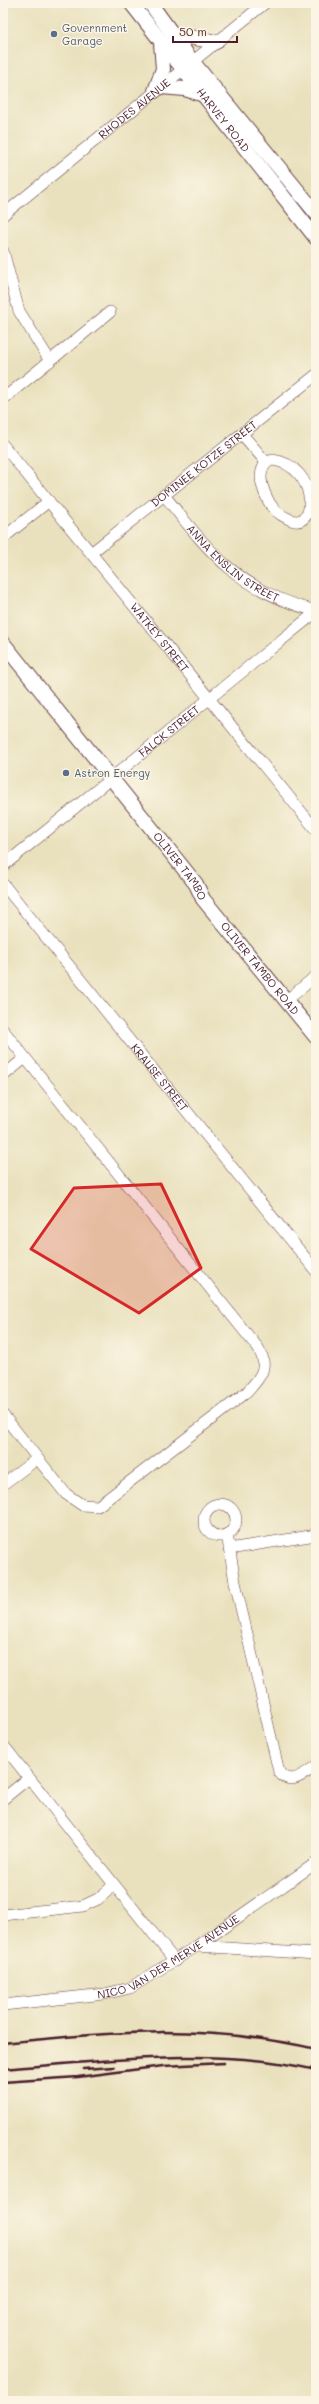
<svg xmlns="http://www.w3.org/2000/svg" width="319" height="2404" viewBox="0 0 319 2404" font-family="Mali,sans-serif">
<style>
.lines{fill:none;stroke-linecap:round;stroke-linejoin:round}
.minor-casing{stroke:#623c41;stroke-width:12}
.major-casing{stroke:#623c41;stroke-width:16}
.minor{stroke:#fff;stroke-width:11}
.major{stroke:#fff;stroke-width:14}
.rail{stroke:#4a1f2b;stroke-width:2.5}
.marked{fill:#d62828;fill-opacity:0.2;stroke:#d62828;stroke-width:3;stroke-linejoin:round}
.service-dot{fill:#5c6f8a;stroke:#fcf5e5;stroke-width:1.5}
.labels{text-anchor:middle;stroke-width:3;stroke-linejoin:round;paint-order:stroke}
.service-label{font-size:11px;fill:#4e5e75;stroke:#fcf5e5;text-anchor:start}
.street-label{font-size:11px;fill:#4a1f2b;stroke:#fcf5e5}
</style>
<rect width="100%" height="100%" fill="#fcf5e5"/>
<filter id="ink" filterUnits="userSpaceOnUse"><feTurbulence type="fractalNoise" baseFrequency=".025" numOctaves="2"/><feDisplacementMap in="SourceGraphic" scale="8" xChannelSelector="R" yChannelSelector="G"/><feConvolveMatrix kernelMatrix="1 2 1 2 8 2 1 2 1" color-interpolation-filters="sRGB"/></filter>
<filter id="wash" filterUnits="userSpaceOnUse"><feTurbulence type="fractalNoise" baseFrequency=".012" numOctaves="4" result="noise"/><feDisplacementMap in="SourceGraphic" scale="16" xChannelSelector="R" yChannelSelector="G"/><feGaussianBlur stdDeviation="0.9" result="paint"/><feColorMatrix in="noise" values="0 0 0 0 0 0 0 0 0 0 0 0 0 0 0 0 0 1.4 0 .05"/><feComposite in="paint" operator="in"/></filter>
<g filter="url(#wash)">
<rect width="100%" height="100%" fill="#e9e1bd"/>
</g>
<g filter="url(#ink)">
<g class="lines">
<defs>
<g id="minor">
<path id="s1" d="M 3,215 L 265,3"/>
<path d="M 3,251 L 19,311 L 50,361"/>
<path d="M 3,399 L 110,312"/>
<path d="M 242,434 L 266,462"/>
<path id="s2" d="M 3,445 L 316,830"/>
<path d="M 273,460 C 319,466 319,536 287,518 C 278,514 270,506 266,496 C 261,484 258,474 266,462 Z"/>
<path id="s3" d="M 164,495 C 211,554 239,591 316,611"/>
<path d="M 3,538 L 49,501"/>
<path id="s4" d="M 91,553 L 316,375"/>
<path id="s5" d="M 3,866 L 316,612"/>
<path id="s6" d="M 3,884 L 316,1271"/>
<path d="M 287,1000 L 316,976"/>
<path d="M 3,1030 L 258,1348 C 270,1367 260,1378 247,1392 L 98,1506 L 82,1505 L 66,1494 L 3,1415"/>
<path d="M 3,1076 L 25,1058"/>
<path d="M 3,1484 L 37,1459"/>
<circle cx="220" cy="1520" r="16"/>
<path d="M 227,1534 L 235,1582 L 279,1772 C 290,1787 304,1774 316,1766"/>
<path d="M 229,1549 L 316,1535"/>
<path d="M 3,1745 L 175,1961"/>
<path d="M 3,1799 L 29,1778"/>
<path d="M 3,1915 L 83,1906 L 98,1899 L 114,1885"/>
<path d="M 197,1946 L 316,1954"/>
<path id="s7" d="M 3,2005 L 104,1994 L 130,1988 L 197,1946 L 316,1863"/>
</g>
<g id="major">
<path id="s8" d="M 131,3 L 316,238"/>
<path d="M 150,3 L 192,61 L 316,213"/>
<path d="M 173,34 L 216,42"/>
<path d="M 161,87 L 185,89 L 201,94"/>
<path d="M 155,91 L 163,69 L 161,43"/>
<path id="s9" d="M 3,643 L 196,884 L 203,899 L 316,1037"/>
</g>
</defs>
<use href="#minor" class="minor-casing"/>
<use href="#major" class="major-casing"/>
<use href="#minor" class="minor"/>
<use href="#major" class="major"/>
<path class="rail" d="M 3,2043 C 113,2031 207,2024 316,2049
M 3,2069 C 107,2061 213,2046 316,2070
M 83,2069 L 115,2067
M 3,2082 L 78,2077 L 163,2066 L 224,2063"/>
</g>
</g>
<path class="marked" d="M 161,1184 L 201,1268 L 139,1313 L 31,1249 L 74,1188 Z"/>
<g class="service-dot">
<circle cx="54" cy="34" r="4"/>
<circle cx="66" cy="773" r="4"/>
</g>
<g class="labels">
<g class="service-label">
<text x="62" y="32">Government<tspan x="62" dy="13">Garage</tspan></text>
<text x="74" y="777">Astron Energy</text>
</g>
<g class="street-label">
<text dy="4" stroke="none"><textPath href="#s1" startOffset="169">RHODES AVENUE</textPath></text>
<text dy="4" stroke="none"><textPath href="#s8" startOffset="149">HARVEY ROAD</textPath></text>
<text dy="4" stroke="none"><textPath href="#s4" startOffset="144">DOMINEE KOTZE STREET</textPath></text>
<text dy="4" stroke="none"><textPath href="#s3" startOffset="98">ANNA ENSLIN STREET</textPath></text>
<text dy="4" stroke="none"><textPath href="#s2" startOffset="248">WATKEY STREET</textPath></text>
<text dy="4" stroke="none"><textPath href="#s5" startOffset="214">FALCK STREET</textPath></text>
<text dy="4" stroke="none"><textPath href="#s9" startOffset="285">OLIVER TAMBO</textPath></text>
<text dy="4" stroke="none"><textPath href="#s9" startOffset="415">OLIVER TAMBO ROAD</textPath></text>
<text dy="4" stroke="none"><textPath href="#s6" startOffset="249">KRAUSE STREET</textPath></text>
<text dy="4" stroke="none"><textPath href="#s7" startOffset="176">NICO VAN DER MERVE AVENUE</textPath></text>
</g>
</g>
<rect width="319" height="2404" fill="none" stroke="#fcf5e5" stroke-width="16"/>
<path d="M173 36v6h64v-6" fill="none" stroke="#4a1f2b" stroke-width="2"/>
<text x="179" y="36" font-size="12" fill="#4a1f2b" stroke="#fcf5e5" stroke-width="3" paint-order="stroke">50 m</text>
</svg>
